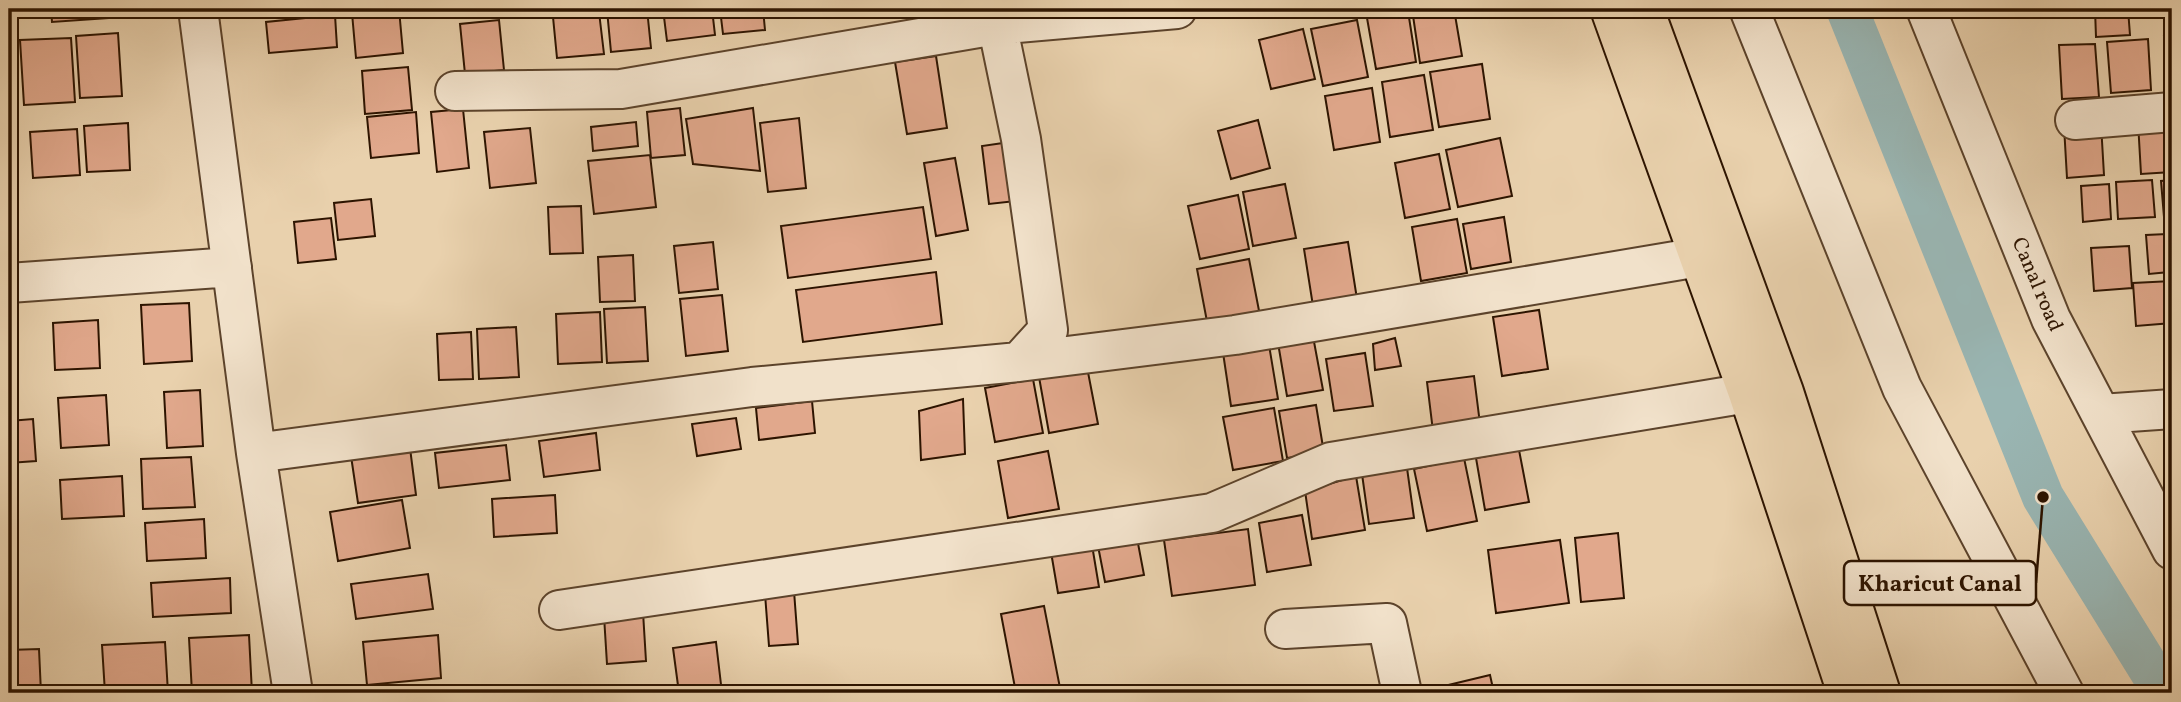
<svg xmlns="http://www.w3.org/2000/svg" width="2181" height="702" viewBox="0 0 2181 702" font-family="Vollkorn,serif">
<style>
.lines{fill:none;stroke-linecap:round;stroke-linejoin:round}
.canal{stroke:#99b5b2;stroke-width:42}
.building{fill:#e1a88c;stroke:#2d1400;stroke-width:2}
.minor-casing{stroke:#5c432b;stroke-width:42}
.major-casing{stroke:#2d1400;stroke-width:42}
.minor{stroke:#f1e1ca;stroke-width:38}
.major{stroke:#e9d1ad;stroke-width:38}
.labels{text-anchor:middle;stroke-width:7;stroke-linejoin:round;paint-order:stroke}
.street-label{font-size:21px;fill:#2d1400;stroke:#f1e1ca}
.leader{fill:none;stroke:#2d1400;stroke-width:2.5}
.callout-dot{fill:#2d1400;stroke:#f1e1ca;stroke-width:2.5}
.callout{fill:#f1e1ca;stroke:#2d1400;stroke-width:2.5}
.callout-label{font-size:23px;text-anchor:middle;font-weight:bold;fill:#2d1400}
</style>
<rect width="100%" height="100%" fill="#e9d1ad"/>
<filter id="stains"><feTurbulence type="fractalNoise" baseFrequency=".00286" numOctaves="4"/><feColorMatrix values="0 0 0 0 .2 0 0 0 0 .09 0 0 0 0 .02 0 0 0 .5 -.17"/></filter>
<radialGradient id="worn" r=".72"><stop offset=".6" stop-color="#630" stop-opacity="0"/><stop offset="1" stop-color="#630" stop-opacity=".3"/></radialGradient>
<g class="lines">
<path class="canal" d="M 1847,9 L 2043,497 L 2164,693"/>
</g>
<path class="building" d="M 51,9 L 108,9 L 108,18 L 52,22 Z
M 399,9 L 403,53 L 356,58 L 352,13 Z
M 458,9 L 497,9 L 498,13 L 459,17 Z
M 647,9 L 651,48 L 611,52 L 607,10 Z
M 663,9 L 712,9 L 715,35 L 667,41 Z
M 720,9 L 763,9 L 765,30 L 723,34 Z
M 1412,9 L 1454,9 L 1462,56 L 1420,63 Z
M 2095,9 L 2128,9 L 2130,35 L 2096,37 Z
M 1408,11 L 1416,62 L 1376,69 L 1367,18 Z
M 599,12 L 604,54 L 557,58 L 553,17 Z
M 335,15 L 337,47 L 269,53 L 266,22 Z
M 499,20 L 504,70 L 465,74 L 460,24 Z
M 1357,20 L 1368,77 L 1323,86 L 1311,29 Z
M 1303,29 L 1315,79 L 1271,89 L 1259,40 Z
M 118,33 L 122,96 L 80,98 L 76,36 Z
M 2164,36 L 2172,36 L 2172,93 L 2168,93 Z
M 71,38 L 75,102 L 24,105 L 20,40 Z
M 2148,39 L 2151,90 L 2111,93 L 2107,42 Z
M 2095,44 L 2099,97 L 2062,99 L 2059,45 Z
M 936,56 L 947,128 L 907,134 L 895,62 Z
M 1482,64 L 1490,119 L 1439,127 L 1430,72 Z
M 408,67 L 412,110 L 365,114 L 362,71 Z
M 1424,75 L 1433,130 L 1390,137 L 1382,82 Z
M 1372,88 L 1380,142 L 1334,150 L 1325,96 Z
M 680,108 L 685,155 L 651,158 L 647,112 Z
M 753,108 L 760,171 L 693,164 L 686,119 Z
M 463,109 L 469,168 L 437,172 L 431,112 Z
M 416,112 L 419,153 L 371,158 L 367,117 Z
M 799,118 L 806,188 L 768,192 L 760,123 Z
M 2172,119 L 2172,172 L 2141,174 L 2138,122 Z
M 1258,120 L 1270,168 L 1231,179 L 1218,131 Z
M 636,122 L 638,146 L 593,151 L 591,127 Z
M 128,123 L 130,170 L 87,172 L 84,126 Z
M 2101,124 L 2104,175 L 2067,178 L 2064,126 Z
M 530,128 L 536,183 L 490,188 L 484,132 Z
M 77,129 L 80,175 L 33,178 L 30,132 Z
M 1500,138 L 1512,196 L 1458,207 L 1446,150 Z
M 1017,141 L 1025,200 L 989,204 L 982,146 Z
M 1439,154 L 1450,209 L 1405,218 L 1395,163 Z
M 650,155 L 656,207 L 594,214 L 588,161 Z
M 955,158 L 968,230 L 936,236 L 924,163 Z
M 2152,180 L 2155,217 L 2118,219 L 2116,182 Z
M 2172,180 L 2172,217 L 2164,217 L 2161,181 Z
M 1285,184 L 1296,238 L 1253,246 L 1243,192 Z
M 2109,184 L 2111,219 L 2083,222 L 2081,186 Z
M 1238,195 L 1249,249 L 1200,259 L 1188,206 Z
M 371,199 L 375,236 L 338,240 L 334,203 Z
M 581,206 L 583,253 L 550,254 L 548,207 Z
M 923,207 L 931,259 L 788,278 L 781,226 Z
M 1504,217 L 1511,262 L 1471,269 L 1463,224 Z
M 331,218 L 336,259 L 298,263 L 294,222 Z
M 1457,219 L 1467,273 L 1421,281 L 1412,227 Z
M 2167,234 L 2169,272 L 2149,274 L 2146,235 Z
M 713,242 L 718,289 L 679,293 L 674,246 Z
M 1348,242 L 1357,299 L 1313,306 L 1304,249 Z
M 2129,246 L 2132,288 L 2094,291 L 2091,248 Z
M 633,255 L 635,301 L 600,302 L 598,257 Z
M 1249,259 L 1261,321 L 1209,332 L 1197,269 Z
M 936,272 L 942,324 L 803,342 L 796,290 Z
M 2172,281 L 2172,323 L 2136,326 L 2133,283 Z
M 722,295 L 728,351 L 686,356 L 680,299 Z
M 189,303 L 192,361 L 144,364 L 141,305 Z
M 645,307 L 648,361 L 607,363 L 604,309 Z
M 1539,310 L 1548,369 L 1502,376 L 1493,317 Z
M 600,312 L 602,362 L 558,364 L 556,314 Z
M 98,320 L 100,368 L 55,370 L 53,323 Z
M 516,327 L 519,377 L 479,379 L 477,329 Z
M 1312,331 L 1323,390 L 1287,396 L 1277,337 Z
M 471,332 L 473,379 L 439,380 L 437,334 Z
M 1395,338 L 1401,366 L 1375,370 L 1373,344 Z
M 1268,339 L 1278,399 L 1231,406 L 1222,346 Z
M 1365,353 L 1373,406 L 1334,411 L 1326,359 Z
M 1087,367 L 1098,424 L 1049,433 L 1039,377 Z
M 1474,376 L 1480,424 L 1433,431 L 1427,382 Z
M 1033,379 L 1043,433 L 995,442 L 985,388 Z
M 200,390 L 203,446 L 167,448 L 164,392 Z
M 106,395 L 109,445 L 61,448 L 58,398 Z
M 963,399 L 965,454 L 921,460 L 919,411 Z
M 812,401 L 815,433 L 759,440 L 756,408 Z
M 1316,405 L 1324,453 L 1287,458 L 1279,411 Z
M 1274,408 L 1283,461 L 1233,470 L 1223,417 Z
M 736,418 L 741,449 L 697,456 L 692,424 Z
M 33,419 L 36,461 L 9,463 L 9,421 Z
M 596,433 L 600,470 L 544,477 L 539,441 Z
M 506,445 L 510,480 L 439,488 L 435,453 Z
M 410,448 L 416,495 L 358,503 L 351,456 Z
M 1519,450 L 1529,502 L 1485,510 L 1476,458 Z
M 1048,451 L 1059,509 L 1008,518 L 998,461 Z
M 191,457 L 195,507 L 143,509 L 141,459 Z
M 1464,458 L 1477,521 L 1427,531 L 1414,469 Z
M 1407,468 L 1414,518 L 1369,524 L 1362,474 Z
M 122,476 L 124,516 L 62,519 L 60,480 Z
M 1356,476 L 1365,530 L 1312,539 L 1305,491 Z
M 555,495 L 557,533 L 494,537 L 492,499 Z
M 402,500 L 410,548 L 338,561 L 330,512 Z
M 1302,515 L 1311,565 L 1267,572 L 1259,523 Z
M 204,519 L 206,558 L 147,561 L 145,523 Z
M 1248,529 L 1255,585 L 1172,596 L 1164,540 Z
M 1618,533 L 1624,598 L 1581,602 L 1575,538 Z
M 1137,538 L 1144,575 L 1105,582 L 1098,546 Z
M 1560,540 L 1569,603 L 1496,613 L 1488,550 Z
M 1092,545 L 1099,587 L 1058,593 L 1051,552 Z
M 428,574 L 433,609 L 356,619 L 351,584 Z
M 230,578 L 231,613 L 153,617 L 151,583 Z
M 794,591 L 798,644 L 769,646 L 765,594 Z
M 1044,606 L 1061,693 L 1016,693 L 1001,614 Z
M 643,612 L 646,661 L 607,664 L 604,616 Z
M 249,635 L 252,693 L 192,693 L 189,638 Z
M 438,635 L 441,678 L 367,685 L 363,642 Z
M 165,642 L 168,693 L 105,693 L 102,645 Z
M 716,642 L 722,693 L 679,693 L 673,648 Z
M 39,649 L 41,693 L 9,693 L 9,650 Z
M 1490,675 L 1494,693 L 1442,693 L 1440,687 Z"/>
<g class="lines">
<defs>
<path id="minor" d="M 198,9 L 256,453 L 293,693
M 994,9 L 1021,139 L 1048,330 L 1019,362
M 1749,9 L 1902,388 L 2064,693
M 1926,9 L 2051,319 L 2172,550
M 455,91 L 621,89 L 996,25 L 1177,9
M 2075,120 L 2172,112
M 9,283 L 232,267
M 2101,414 L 2172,409
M 256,453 L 752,387 L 1019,362 L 1235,335 L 1699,257
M 559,610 L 1212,513 L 1331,462 L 1748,393
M 1285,629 L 1387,623 L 1402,693"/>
<path id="major" d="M 1610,9 L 1748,393 L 1847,693
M 1644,9 L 1784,392 L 1881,693"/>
</defs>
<use href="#minor" class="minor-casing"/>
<use href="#major" class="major-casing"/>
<use href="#minor" class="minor"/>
<use href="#major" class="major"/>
</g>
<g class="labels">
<g class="street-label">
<text transform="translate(2038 284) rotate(67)" y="7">Canal road</text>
</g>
</g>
<path class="leader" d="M2043 497L2036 583"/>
<circle class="callout-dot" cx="2043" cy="497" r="7"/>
<rect class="callout" x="1844" y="561" width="192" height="44" rx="7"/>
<g class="callout-label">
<text x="1940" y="591">Kharicut Canal</text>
</g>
<rect width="2181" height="702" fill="none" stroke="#e9d1ad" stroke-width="35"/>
<rect x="10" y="10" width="2160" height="681" fill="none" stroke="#2d1400" stroke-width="3.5"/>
<rect x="18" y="18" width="2146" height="667" fill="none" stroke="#2d1400" stroke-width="2"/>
<rect width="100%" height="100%" filter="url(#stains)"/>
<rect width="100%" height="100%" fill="url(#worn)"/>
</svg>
